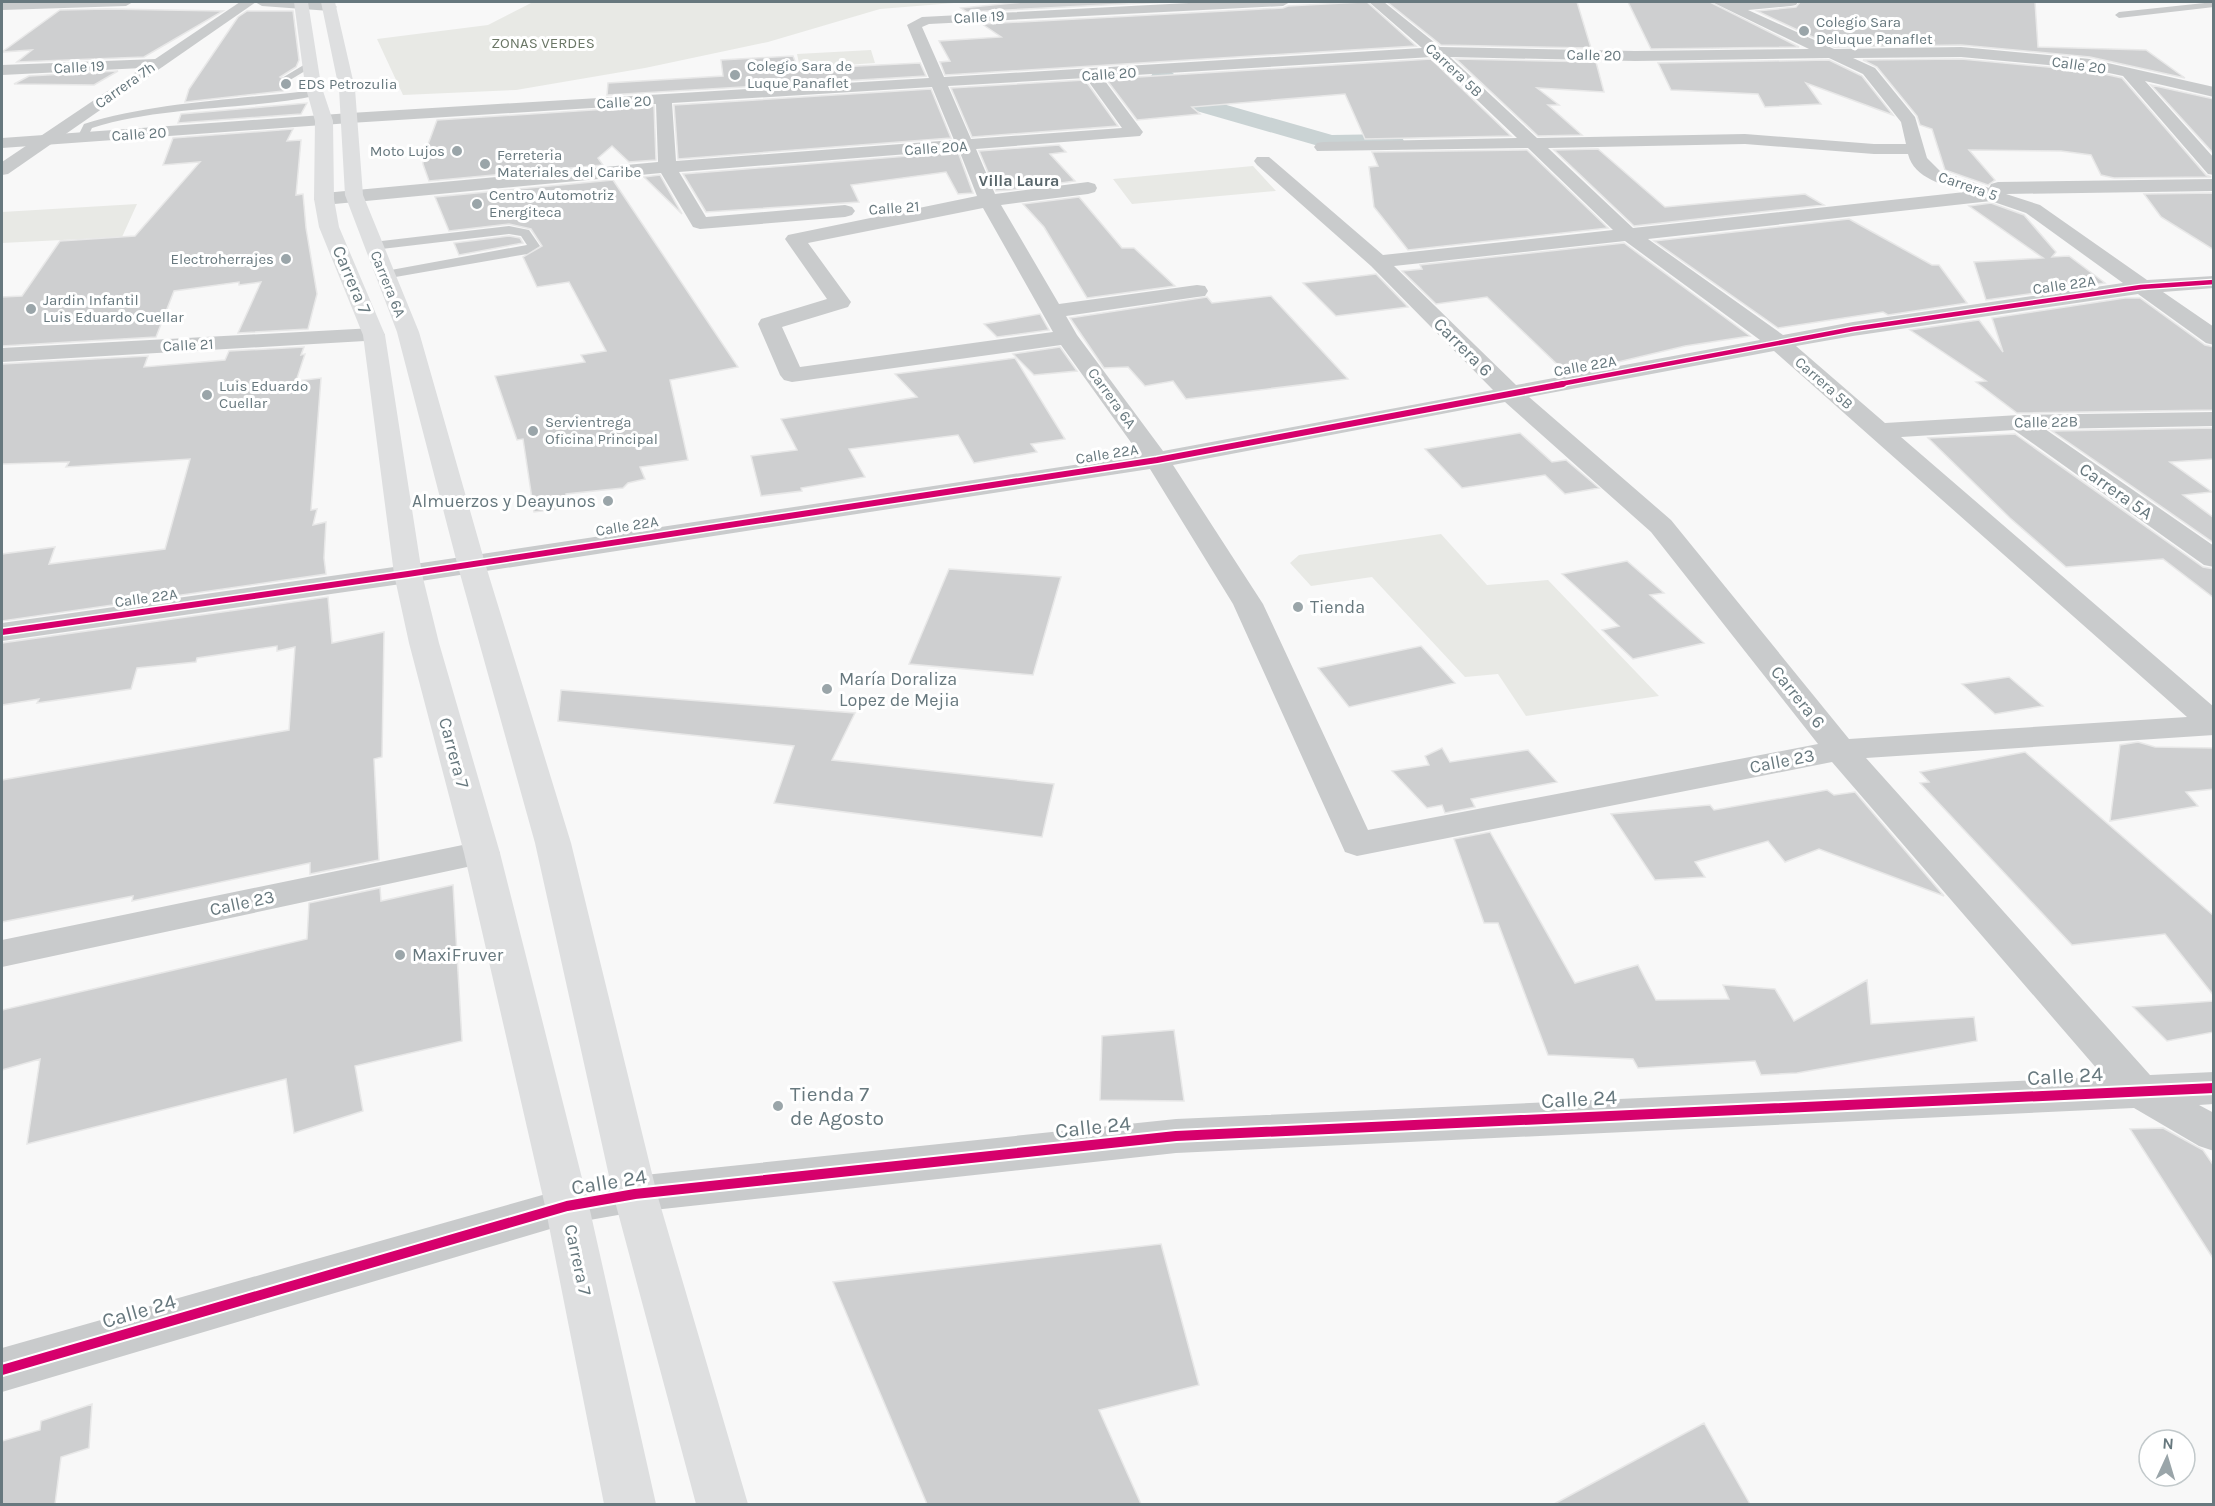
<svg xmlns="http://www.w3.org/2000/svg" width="2215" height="1506" viewBox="0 0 2215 1506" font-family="Karla,sans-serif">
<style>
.green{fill:#e8e9e5}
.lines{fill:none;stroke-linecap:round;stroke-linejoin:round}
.canal{fill:#cad3d4;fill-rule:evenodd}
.building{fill:#cecfd0;stroke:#e8e8e8;stroke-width:1.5}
.service{fill:#c9cbcc;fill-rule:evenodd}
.minor{fill:#c9cbcc;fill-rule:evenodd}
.tertiary{fill:#c9cbcc;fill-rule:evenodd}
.secondary{fill:#dedfe0;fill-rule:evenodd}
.cycleway-far2-casing{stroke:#fff;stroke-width:7}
.cycleway-far1-casing{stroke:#fff;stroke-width:9}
.cycleway-casing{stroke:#fff;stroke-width:14}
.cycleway-far2{stroke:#d6006c;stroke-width:4.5}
.cycleway-far1{stroke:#d6006c;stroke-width:6}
.cycleway{stroke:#d6006c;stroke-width:10}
.poi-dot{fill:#9aa5a9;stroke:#fff;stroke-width:2}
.labels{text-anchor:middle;stroke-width:6;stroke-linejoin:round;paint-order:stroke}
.far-street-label{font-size:15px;fill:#67787e;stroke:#fff}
.far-poi-label{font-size:15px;fill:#67787e;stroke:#fff;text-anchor:start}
.far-park-label{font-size:15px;fill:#6b7766;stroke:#fff}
.far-neighbourhood-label{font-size:16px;font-weight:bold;fill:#58656a;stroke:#fff}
.street-label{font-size:18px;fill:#67787e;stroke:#fff}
.poi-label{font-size:18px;fill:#67787e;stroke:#fff;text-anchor:start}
.near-street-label{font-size:21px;fill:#67787e;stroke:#fff}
.near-poi-label{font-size:21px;fill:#67787e;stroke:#fff;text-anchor:start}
</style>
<rect width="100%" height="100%" fill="#f8f8f8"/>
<path class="green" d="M 533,2 L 966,2 L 880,9 L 768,42 L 645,68 L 516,90 L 403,95 L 377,39 L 488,25 Z
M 871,50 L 875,63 L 800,68 L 797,54 Z
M 1253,166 L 1276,191 L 1132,204 L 1113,179 Z
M 137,204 L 122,237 L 2,243 L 2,212 Z
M 1441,534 L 1487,585 L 1548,580 L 1659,696 L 1526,716 L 1498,674 L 1465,677 L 1372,577 L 1311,586 L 1290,563 L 1299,555 Z"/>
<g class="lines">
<path class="canal" d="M 1162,69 L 1170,71 L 1209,100 L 1332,135 L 1392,134 L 1401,136 L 1404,141 L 1401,146 L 1392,148 L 1331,149 L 1322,147 L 1193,110 L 1154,81 L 1151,76 L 1154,71 Z"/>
</g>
<path class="building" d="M 1023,2 L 1164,2 L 967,12 L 961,8 Z
M 1362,2 L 1367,2 L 1416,46 L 945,75 L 940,62 L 950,61 L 939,41 L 1001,37 L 982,24 L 1283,8 L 1288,6 Z
M 1387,2 L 1577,2 L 1591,48 L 1441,45 Z
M 1628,2 L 1710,2 L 1799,47 L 1651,49 Z
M 1800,2 L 2035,2 L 2038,47 L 2146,50 L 2185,78 L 2090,57 L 1961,45 L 1834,47 L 1757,11 L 1796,7 Z
M 107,9 L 223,11 L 144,57 L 17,62 L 32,50 L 2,52 L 60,10 Z
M 247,11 L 293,11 L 299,60 L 296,67 L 280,77 L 288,82 L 283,91 L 185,102 L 189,89 L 238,17 Z
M 793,56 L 798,69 L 920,63 L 926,76 L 607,95 L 608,83 L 723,76 L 721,60 Z
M 1431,59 L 1511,136 L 1365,139 L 1345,94 L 1192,107 L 1200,114 L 1137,120 L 1106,79 Z
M 1456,59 L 1596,62 L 1604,92 L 1537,88 L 1559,105 L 1548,105 L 1582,135 L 1538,136 Z
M 1961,59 L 2090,71 L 2122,78 L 2206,175 L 2211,177 L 2114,178 L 2101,175 L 2091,155 L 2061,151 L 1969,150 L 1995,180 L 1988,185 L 1945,170 L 1932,129 L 1920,125 L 1917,116 L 1877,67 L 1863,60 Z
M 1829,60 L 1862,76 L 1893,115 L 1806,83 L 1821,104 L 1765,107 L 1758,94 L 1671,90 L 1658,63 Z
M 118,71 L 94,85 L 14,84 L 29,76 Z
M 1085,80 L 1118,126 L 972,137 L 951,88 Z
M 2151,85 L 2214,99 L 2214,154 Z
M 931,89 L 951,138 L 678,159 L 674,105 Z
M 307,103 L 301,114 L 178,123 L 181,114 Z
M 654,106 L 656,160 L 629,162 L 612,146 L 598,158 L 603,165 L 429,181 L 423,164 L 423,158 L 437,120 Z
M 293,129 L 287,141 L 301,140 L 296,195 L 303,194 L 306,228 L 317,294 L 308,329 L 238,333 L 261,282 L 239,285 L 239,282 L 174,291 L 156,337 L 2,346 L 2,297 L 22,296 L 60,241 L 135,236 L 200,162 L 163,165 L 173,138 Z
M 1059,145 L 1066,152 L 1050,154 L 1075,181 L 1010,190 L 996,191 L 979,151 Z
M 1598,149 L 1665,207 L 1805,194 L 1824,205 L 1634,226 L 1554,150 Z
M 1527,150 L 1608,228 L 1408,250 L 1374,207 L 1369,167 L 1378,166 L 1372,152 Z
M 958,152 L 973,193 L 958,194 L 946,172 L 851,185 L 859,202 L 706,212 L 683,174 Z
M 660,175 L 682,214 L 644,177 Z
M 613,180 L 738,367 L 670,380 L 688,460 L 640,467 L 645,479 L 628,483 L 623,488 L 566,494 L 567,508 L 534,512 L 523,439 L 517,440 L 495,376 L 585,362 L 581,355 L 606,351 L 569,282 L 537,287 L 523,257 L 542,246 L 531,229 L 509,224 L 449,231 L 435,197 Z
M 2214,193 L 2214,250 L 2161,217 L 2144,194 Z
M 1079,197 L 1122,248 L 1134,248 L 1175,286 L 1087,298 L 1044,227 L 1023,204 Z
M 1991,203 L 2024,215 L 2056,252 L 2052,257 L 2069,256 L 2105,283 L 1986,300 L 1974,262 L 2043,258 L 1969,206 Z
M 1849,219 L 1932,265 L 1939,265 L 1967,303 L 1888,315 L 1883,312 L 1778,328 L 1654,241 Z
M 509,236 L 520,238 L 523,243 L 459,255 L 454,243 Z
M 1624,243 L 1750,336 L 1685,346 L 1618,362 L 1561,368 L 1487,297 L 1436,304 L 1402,271 L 1422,269 L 1420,265 Z
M 1376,274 L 1408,307 L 1336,316 L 1303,283 Z
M 1271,296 L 1348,379 L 1186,399 L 1173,381 L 1145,386 L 1128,367 L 1104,368 L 1070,318 L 1207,297 L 1212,303 Z
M 2125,298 L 2140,298 L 2205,345 L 2214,347 L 2214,410 L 2017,413 L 1976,382 L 1986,381 L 1910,330 L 1979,320 L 2003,352 L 1992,318 Z
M 1040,314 L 1049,330 L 997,337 L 984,324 Z
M 304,347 L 301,355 L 305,354 L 296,381 L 321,378 L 311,510 L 317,509 L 313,525 L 326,522 L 324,558 L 326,574 L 2,621 L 2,554 L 55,547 L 49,564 L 165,549 L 190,459 L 66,467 L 69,462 L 2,464 L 2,364 L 148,356 L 144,367 L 225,360 L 229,351 Z
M 1060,347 L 1077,371 L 1034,375 L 1013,354 Z
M 1015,358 L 1065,439 L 1031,444 L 1037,452 L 974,463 L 958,435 L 849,449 L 865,477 L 801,488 L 802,491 L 761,496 L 751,456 L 797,450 L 781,419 L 917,397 L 895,374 Z
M 2214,428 L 2214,459 L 2170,462 L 2212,492 L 2183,495 L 2214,518 L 2214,543 L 2052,431 Z
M 1520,433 L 1552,462 L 1566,460 L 1599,488 L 1565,494 L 1545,475 L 1462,488 L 1425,449 Z
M 2015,434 L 2203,567 L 2214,569 L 2214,598 L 2163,559 L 2066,567 L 2010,518 L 1928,438 Z
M 1627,561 L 1664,593 L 1650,595 L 1704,643 L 1633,659 L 1602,630 L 1619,626 L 1562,574 Z
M 949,569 L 1061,577 L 1033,675 L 909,664 Z
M 328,597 L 332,643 L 384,632 L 382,757 L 374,759 L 379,860 L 310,874 L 310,863 L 132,901 L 133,896 L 2,922 L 2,780 L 289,730 L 295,647 L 277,651 L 277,646 L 197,658 L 196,662 L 137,668 L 131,689 L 37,703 L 39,699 L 2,705 L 2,643 Z
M 1421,646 L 1455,683 L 1349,707 L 1318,668 Z
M 2009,677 L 2043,706 L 1995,714 L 1962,684 Z
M 561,690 L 855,713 L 832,760 L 1054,784 L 1042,837 L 774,803 L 794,746 L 558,721 Z
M 2138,742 L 2155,747 L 2214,748 L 2214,789 L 2186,792 L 2198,806 L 2110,821 L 2120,745 Z
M 1442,748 L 1450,762 L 1528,750 L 1557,782 L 1471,799 L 1475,807 L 1445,813 L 1442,805 L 1427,808 L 1392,771 L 1429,765 L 1425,756 Z
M 2025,752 L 2214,916 L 2214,996 L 2165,934 L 2072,945 L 1920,783 L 1929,782 L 1920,772 Z
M 1827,790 L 1834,795 L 1855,792 L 1944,896 L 1819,849 L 1785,862 L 1768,841 L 1695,862 L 1705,877 L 1655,880 L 1611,814 L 1710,805 L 1714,810 Z
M 1490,832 L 1575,983 L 1638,965 L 1656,1000 L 1729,999 L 1723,985 L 1775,989 L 1794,1021 L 1867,980 L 1871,1024 L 1974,1017 L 1977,1041 L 1797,1073 L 1761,1075 L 1755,1061 L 1638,1068 L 1633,1059 L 1548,1055 L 1498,923 L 1484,923 L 1454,839 Z
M 453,885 L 462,1041 L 355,1066 L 363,1111 L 294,1133 L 286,1079 L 27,1144 L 40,1059 L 2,1070 L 2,1010 L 307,939 L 309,903 L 380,888 L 381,901 Z
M 2214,1001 L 2214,1032 L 2167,1041 L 2133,1007 Z
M 1174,1030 L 1184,1101 L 1100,1100 L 1102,1036 Z
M 2163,1128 L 2203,1150 L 2214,1166 L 2214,1260 L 2130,1129 Z
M 1161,1244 L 1199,1385 L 1099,1410 L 1141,1504 L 927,1504 L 833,1282 Z
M 92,1404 L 89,1448 L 61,1457 L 55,1504 L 2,1504 L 2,1441 L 40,1430 L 41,1421 Z
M 1704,1423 L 1750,1504 L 1554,1504 Z"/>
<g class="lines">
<path class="service" d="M 2214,2 L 2214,7 L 2119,18 L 2115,15 L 2119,12 Z
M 307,63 L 315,65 L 290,80 L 282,78 Z
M 316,90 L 321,93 L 319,95 C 245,111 166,105 92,128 L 86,140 L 77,138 L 84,124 C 154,102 243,99 316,90 Z
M 509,226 L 529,230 L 540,246 L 527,254 L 384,279 L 380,278 L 378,275 L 380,272 L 527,245 L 521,236 L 509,234 L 373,250 L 367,246 L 373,242 Z"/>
<path class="minor" d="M 2,2 L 133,2 L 126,6 L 2,10 Z
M 255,2 C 270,0 328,0 337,7 L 330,11 L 262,6 Z
M 1208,2 L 1290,2 L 1283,6 L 929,24 L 922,27 L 944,77 L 1422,48 L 1369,2 L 1384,2 L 1440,47 L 1635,51 L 1809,49 L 1712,2 L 1798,2 L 1796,5 L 1791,6 L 1748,10 L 1834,49 L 1961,47 L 2090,59 L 2214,87 L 2214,97 L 2145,81 L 2214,158 L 2214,175 L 2208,174 L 2123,76 L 2090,69 L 1961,57 L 1853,58 L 1875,68 L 1915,117 L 1927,158 L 1940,171 L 1989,188 L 1991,184 L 1998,182 L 2214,179 L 2214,191 L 2006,194 L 2040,205 L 2147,280 L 2214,276 L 2214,288 L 2163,292 L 2214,327 L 2214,345 L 2206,343 L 2138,294 L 1853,336 L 1796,346 L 1885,423 L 2019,415 L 2214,412 L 2214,426 L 2045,429 L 2214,546 L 2214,567 L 2204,565 L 2014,430 L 1901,437 L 2214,707 L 2214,735 L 1866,758 L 2150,1075 L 2214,1072 L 2214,1104 L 2199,1105 L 2214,1113 L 2214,1151 L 2199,1146 L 2134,1108 L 1176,1153 L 635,1212 L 567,1224 L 2,1392 L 2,1348 L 567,1188 L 635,1176 L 1176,1119 L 2104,1077 L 1832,762 L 1357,856 L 1345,852 L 1233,604 L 1150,469 L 408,583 L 2,641 L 2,623 L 408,565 L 1140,455 L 1061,345 L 792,382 L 784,380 L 780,375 L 758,324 L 761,319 L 827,299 L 785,239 L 788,235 L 977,196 L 959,150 L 679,172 L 706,217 L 845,205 L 852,207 L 855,211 L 852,215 L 845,217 L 700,229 L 693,227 L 661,173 L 324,205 L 317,203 L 314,199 L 317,195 L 324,193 L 658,162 L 656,104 L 350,123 L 2,148 L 2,138 L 350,113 L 929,78 L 907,25 L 922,17 ZM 1432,57 L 1517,138 L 1323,142 L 1317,143 L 1314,147 L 1317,151 L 1528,148 L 1613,230 L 1383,255 L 1269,157 L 1257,157 L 1254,161 L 1257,165 L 1371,266 L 1493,390 L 1163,451 L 1077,335 L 1066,316 L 1197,297 L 1205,296 L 1208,291 L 1205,286 L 1197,285 L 1059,304 L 1001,205 L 1088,194 L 1095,192 L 1097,188 L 1095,184 L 1088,182 L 995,194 L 976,149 L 1140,136 L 1143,132 L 1102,77 ZM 1450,57 L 1635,61 L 1829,58 L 1863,74 L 1901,122 L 1906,144 L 1874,144 L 1745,134 L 1537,138 ZM 1086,78 L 1122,128 L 971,139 L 948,86 ZM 932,87 L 954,140 L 676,161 L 672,103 ZM 1745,144 L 1874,154 L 1908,154 C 1914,179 1945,185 1965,192 L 1633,228 L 1548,148 ZM 1991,201 L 2026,213 L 2123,283 L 1853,322 L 1783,335 L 1648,239 ZM 983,208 L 1053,332 L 800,367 L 782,327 L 848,307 L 851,302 L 808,243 ZM 1625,241 L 1760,340 L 1516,385 L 1394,266 ZM 1774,351 L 2187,717 L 1849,739 L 1671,520 L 1529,397 ZM 1505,402 L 1651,532 L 1818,744 L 1368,830 L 1263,604 L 1173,465 Z
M 156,59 L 162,61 L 164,64 L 162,67 L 2,75 L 2,65 Z
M 374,328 L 382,330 L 385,335 L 382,340 L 2,362 L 2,348 Z
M 482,841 L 495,845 L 500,853 L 495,861 L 2,967 L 2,940 Z"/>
<path class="tertiary" d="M 240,2 L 256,2 L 8,174 L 2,175 L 2,162 Z"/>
<path class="secondary" d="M 294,2 L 308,2 L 321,85 L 333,121 L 334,199 L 339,227 L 385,335 L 422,574 L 439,643 L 500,853 L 589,1206 L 656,1504 L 604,1504 L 545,1206 L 464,853 L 409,643 L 394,574 L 363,335 L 319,227 L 314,199 L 315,121 L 305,85 Z
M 321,2 L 335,2 L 355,89 L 363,195 L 419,332 L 485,563 L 571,843 L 657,1194 L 748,1504 L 696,1504 L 613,1194 L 535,843 L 457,563 L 397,332 L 345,195 L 339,89 Z"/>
<defs>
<path id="cycleway-far2" d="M 1555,385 L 1853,329 L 2141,287 L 2214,282"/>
<path id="cycleway-far1" d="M 2,632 L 408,574 L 1157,460 L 1563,384"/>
<path id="cycleway" d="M 2,1370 L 567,1206 L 635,1194 L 1176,1136 L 2214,1088"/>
</defs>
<use href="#cycleway-far2" class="cycleway-far2-casing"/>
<use href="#cycleway-far1" class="cycleway-far1-casing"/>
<use href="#cycleway" class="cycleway-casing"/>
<use href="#cycleway-far2" class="cycleway-far2"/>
<use href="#cycleway-far1" class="cycleway-far1"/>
<use href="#cycleway" class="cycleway"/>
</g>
<g class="poi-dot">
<circle cx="1804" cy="31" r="6"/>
<circle cx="735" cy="75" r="6"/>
<circle cx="286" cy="84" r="6"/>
<circle cx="457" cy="151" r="6"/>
<circle cx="485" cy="164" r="6"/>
<circle cx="477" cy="204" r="6"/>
<circle cx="286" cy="259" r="6"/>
<circle cx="31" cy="309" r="6"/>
<circle cx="207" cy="395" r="6"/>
<circle cx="533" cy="431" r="6"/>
<circle cx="608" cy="501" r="6"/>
<circle cx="1298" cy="607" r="6"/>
<circle cx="827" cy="689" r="6"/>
<circle cx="400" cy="955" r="6"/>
<circle cx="778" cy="1106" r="6"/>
</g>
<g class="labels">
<g class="far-street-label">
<text transform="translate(979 17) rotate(-3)" y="5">Calle 19</text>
<text transform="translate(1594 55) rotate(1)" y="5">Calle 20</text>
<text transform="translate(2079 65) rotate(8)" y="5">Calle 20</text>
<text transform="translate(79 67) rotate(-3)" y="5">Calle 19</text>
<text transform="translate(1454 70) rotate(43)" y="5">Carrera 5B</text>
<text transform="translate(1109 74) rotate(-4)" y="5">Calle 20</text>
<text transform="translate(125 85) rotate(-35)" y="5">Carrera 7h</text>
<text transform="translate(624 102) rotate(-3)" y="5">Calle 20</text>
<text transform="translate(139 134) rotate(-4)" y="5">Calle 20</text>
<text transform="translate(936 148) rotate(-4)" y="5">Calle 20A</text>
<text transform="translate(1968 186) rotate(19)" y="5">Carrera 5</text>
<text transform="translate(894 208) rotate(-4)" y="5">Calle 21</text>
<text transform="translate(388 284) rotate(68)" y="5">Carrera 6A</text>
<text transform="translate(2064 285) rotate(-8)" y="5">Calle 22A</text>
<text transform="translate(188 345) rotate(-3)" y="5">Calle 21</text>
<text transform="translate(1585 366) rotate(-10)" y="5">Calle 22A</text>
<text transform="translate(1824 383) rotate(41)" y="5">Carrera 5B</text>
<text transform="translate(1112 398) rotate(54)" y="5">Carrera 6A</text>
<text transform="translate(2046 422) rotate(-1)" y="5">Calle 22B</text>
<text transform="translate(1107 454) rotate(-9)" y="5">Calle 22A</text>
<text transform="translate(627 526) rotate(-9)" y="5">Calle 22A</text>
<text transform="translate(146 598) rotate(-8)" y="5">Calle 22A</text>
</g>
<g class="far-poi-label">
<text x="1816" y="27">Colegio Sara<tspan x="1816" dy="17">Deluque Panaflet</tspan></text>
<text x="747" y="71">Colegio Sara de<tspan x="747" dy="17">Luque Panaflet</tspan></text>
<text x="298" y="89">EDS Petrozulia</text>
<text x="445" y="156" text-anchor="end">Moto Lujos</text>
<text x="497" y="160">Ferreteria<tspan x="497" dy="17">Materiales del Caribe</tspan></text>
<text x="489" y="200">Centro Automotriz<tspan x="489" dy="17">Energiteca</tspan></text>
<text x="274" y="264" text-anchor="end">Electroherrajes</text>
<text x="43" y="305">Jardin Infantil<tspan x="43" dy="17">Luis Eduardo Cuellar</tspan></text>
<text x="219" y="391">Luis Eduardo<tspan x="219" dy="17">Cuellar</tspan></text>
<text x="545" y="427">Servientrega<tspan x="545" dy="17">Oficina Principal</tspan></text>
</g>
<g class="far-park-label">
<text x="543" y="48">ZONAS VERDES</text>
</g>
<g class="far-neighbourhood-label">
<text x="1019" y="186">Villa Laura</text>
</g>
<g class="street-label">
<text transform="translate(352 280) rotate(67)" y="6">Carrera 7</text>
<text transform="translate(1463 347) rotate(45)" y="6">Carrera 6</text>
<text transform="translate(2116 491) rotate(35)" y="6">Carrera 5A</text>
<text transform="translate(1798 697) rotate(51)" y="6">Carrera 6</text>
<text transform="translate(454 753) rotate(75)" y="6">Carrera 7</text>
<text transform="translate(1782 761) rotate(-11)" y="6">Calle 23</text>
<text transform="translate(242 903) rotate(-12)" y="6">Calle 23</text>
<text transform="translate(578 1260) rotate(78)" y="6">Carrera 7</text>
</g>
<g class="poi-label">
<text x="596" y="507" text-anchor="end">Almuerzos y Deayunos</text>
<text x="1310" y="613">Tienda</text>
<text x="839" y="685">María Doraliza<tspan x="839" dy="21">Lopez de Mejia</tspan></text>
<text x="412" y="961">MaxiFruver</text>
</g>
<g class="near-street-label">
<text transform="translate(2065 1076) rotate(-3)" y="7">Calle 24</text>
<text transform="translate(1579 1099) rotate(-3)" y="7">Calle 24</text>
<text transform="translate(1093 1127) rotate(-6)" y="7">Calle 24</text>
<text transform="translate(609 1182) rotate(-9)" y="7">Calle 24</text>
<text transform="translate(139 1311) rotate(-16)" y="7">Calle 24</text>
</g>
<g class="near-poi-label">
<text x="790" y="1101">Tienda 7<tspan x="790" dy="24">de Agosto</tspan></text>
</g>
</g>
<rect width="2215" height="1506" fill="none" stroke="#67787e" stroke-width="6"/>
<g transform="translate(2167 1458) rotate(4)"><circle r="28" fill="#ffffff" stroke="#c2c9cb" stroke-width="1.5"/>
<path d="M0-4.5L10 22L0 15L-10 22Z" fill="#9aa5a9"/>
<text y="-9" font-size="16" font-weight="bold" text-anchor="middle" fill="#67787e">N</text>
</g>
</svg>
